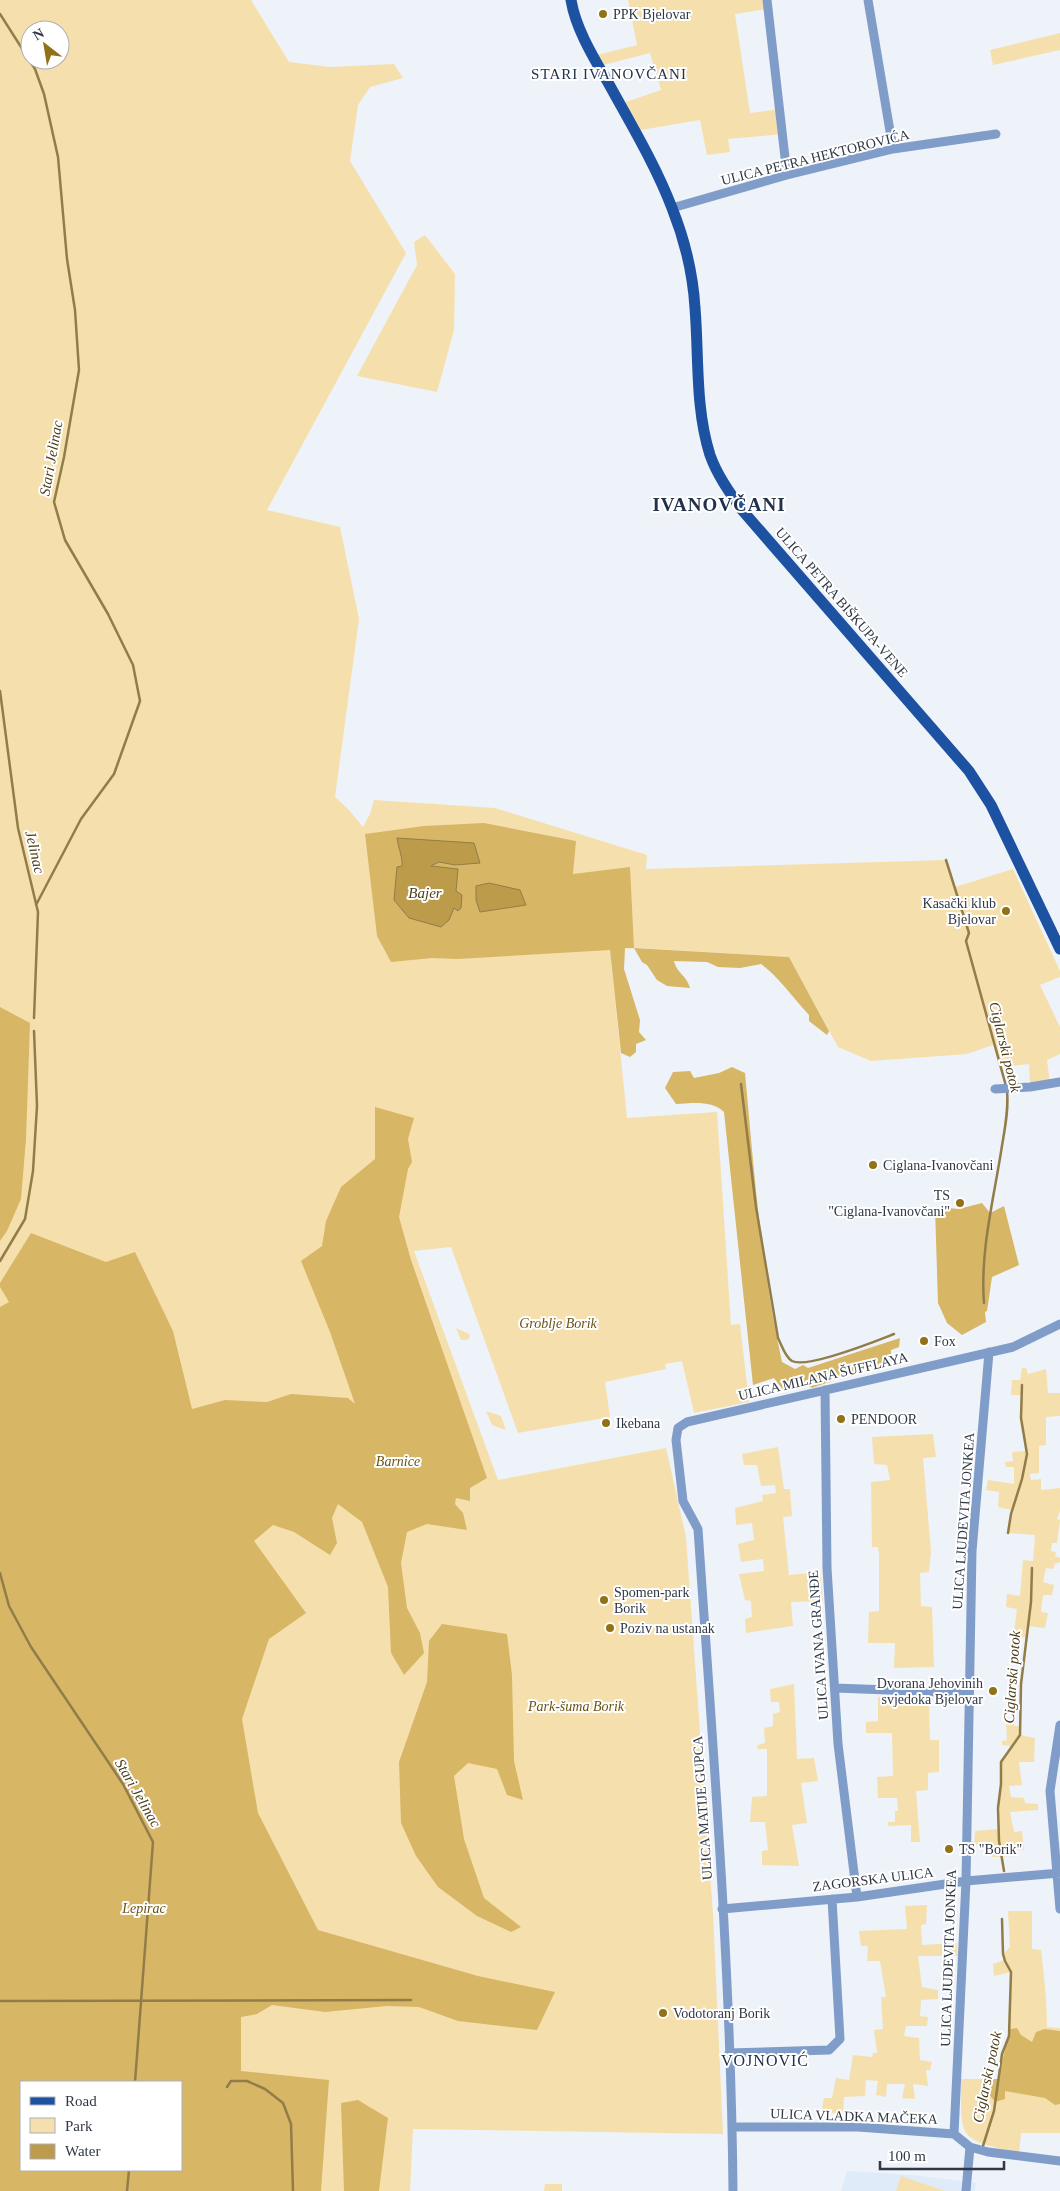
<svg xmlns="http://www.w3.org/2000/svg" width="1060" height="2191" viewBox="0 0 1060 2191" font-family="Georgia,serif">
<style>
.built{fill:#e0ebfa}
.green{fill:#f5e0ad;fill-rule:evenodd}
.forest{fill:#d7b666;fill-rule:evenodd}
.water{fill:#bc9b4b;stroke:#927d49}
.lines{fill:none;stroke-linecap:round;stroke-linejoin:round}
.stream{stroke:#927d49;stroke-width:2.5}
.minor{stroke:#809dca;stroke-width:9}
.major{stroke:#1d52a2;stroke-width:11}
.poi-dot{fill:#917217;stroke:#fff;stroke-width:2}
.labels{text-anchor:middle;stroke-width:4;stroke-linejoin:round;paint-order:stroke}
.poi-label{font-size:14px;fill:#303845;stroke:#fff;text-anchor:start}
.street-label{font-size:14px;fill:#303845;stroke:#fff}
.park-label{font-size:14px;font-style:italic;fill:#6a5316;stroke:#fff}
.neighbourhood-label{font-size:15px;letter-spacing:1px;fill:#21314a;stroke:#fff}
.water-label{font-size:15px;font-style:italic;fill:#4c3e1b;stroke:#fff}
.quarter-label{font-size:16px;letter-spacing:1px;fill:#21314a;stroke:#fff}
.district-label{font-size:19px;font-weight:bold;letter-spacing:1px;fill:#21314a;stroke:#fff}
</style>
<rect width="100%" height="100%" fill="#eef2f9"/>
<path class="built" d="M 847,2171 L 913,2175 L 976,2183 L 975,2191 L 841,2191 Z"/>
<path class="green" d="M 0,0 L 251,0 L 289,62 L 330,67 L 394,64 L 403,78 L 370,87 L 358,105 L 350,161 L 406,253 L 267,510 L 340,527 L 359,619 L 335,797 L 348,809 L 363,827 L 370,814 L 374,800 L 495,808 L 647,855 L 646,869 L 946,860 L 955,887 L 1013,869 L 1060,971 L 1060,977 L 1040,985 L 1060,1027 L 1060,1054 L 1047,1060 L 1050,1084 L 1030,1087 L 1029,1064 L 1002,1067 L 993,1045 L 967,1054 L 871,1061 L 838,1047 L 789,957 L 639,948 L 610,950 L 627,1118 L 717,1112 L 731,1325 L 740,1324 L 749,1402 L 694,1413 L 682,1361 L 665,1364 L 666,1369 L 605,1382 L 610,1417 L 518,1433 L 451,1247 L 414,1251 L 498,1480 L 666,1448 L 686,1537 L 713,1914 L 723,2134 L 413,2129 L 410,2191 L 0,2191 ZM 30,30 L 60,30 L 60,60 L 30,60 ZM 21,2082 L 181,2082 L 181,2170 L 21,2170 Z
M 628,0 L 767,0 L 768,9 L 735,14 L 750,113 L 780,109 L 783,134 L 728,139 L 730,152 L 707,155 L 700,120 L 635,131 L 620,104 L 661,90 L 650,53 L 599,66 L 593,56 L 637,45 Z
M 1060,33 L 1060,50 L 993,65 L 990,50 Z
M 425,235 L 455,274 L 454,330 L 437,392 L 357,376 L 417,265 L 414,242 Z
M 456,1328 L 469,1334 L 470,1337 L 467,1340 L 461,1340 Z
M 1022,1368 L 1026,1368 L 1028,1374 L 1046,1369 L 1048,1393 L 1060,1393 L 1060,1416 L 1046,1417 L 1046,1445 L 1039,1446 L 1039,1473 L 1030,1474 L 1031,1480 L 1041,1479 L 1041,1490 L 1060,1488 L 1060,1511 L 1057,1519 L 1060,1520 L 1057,1543 L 1052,1543 L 1051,1551 L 1056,1552 L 1055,1556 L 1060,1558 L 1060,1562 L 1055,1564 L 1053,1569 L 1046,1568 L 1043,1582 L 1054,1585 L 1052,1595 L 1043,1595 L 1041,1612 L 1048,1613 L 1045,1628 L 1028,1626 L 1026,1637 L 1013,1638 L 1017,1609 L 1006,1607 L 1007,1594 L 1020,1596 L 1023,1560 L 1033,1561 L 1035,1535 L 1008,1533 L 1012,1510 L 998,1507 L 999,1492 L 986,1490 L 988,1480 L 1014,1484 L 1014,1467 L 1006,1467 L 1005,1462 L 1013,1461 L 1012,1452 L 1026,1451 L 1021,1418 L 1022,1395 L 1011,1395 L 1012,1380 L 1020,1380 Z
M 486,1411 L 501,1416 L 506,1430 L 492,1425 Z
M 933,1434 L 936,1457 L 923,1458 L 931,1551 L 929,1572 L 920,1573 L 921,1606 L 932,1607 L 934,1667 L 894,1668 L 895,1643 L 868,1643 L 869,1612 L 879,1611 L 879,1555 L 878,1547 L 872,1547 L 871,1482 L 890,1480 L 887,1465 L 874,1464 L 872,1437 Z
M 778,1447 L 784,1489 L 790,1489 L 792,1516 L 783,1517 L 789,1575 L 820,1572 L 823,1601 L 791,1602 L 793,1626 L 746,1633 L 745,1619 L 752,1617 L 751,1601 L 745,1600 L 739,1574 L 764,1571 L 763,1559 L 741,1562 L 738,1544 L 754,1540 L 752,1523 L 736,1525 L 735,1508 L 763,1501 L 762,1495 L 776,1493 L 775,1485 L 761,1486 L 757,1465 L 744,1465 L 742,1454 Z
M 794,1684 L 797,1759 L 814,1758 L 818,1781 L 801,1783 L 807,1823 L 792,1825 L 799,1866 L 762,1865 L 762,1851 L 768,1850 L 765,1822 L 750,1822 L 752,1797 L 767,1796 L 767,1749 L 757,1749 L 758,1745 L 765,1743 L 764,1728 L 773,1726 L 773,1714 L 780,1712 L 779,1702 L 771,1702 L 770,1689 Z
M 926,1695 L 926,1706 L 929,1705 L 930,1740 L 939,1740 L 939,1772 L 928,1773 L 928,1790 L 916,1791 L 920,1842 L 911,1842 L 911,1825 L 888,1826 L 888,1822 L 895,1822 L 895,1811 L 898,1811 L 897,1798 L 878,1798 L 877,1777 L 893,1776 L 892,1733 L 866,1733 L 866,1722 L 878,1721 L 878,1697 Z
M 1006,1722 L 1014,1722 L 1014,1726 L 1021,1726 L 1020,1735 L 1035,1738 L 1034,1762 L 1019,1762 L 1022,1785 L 1009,1786 L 1011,1797 L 1024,1798 L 1025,1803 L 1038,1804 L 1038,1810 L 1010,1812 L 1014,1832 L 1022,1831 L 1024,1850 L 1016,1850 L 1016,1856 L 992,1857 L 992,1843 L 974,1845 L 975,1831 L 999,1829 L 1001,1762 L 1010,1750 L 1010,1746 L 1002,1745 L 1002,1741 L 1007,1740 Z
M 927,1905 L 926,1924 L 921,1925 L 922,1945 L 957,1943 L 958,1956 L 918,1956 L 922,1987 L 938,1990 L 938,1999 L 921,2000 L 920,2016 L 928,2017 L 927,2026 L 906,2026 L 904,2036 L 919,2038 L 920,2060 L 932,2062 L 930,2070 L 926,2070 L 928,2086 L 913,2084 L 915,2099 L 902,2098 L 905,2084 L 887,2084 L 886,2097 L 876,2095 L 878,2081 L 866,2080 L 865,2096 L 844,2097 L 843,2113 L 821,2113 L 824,2098 L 832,2098 L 836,2078 L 849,2080 L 853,2055 L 872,2057 L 873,2053 L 877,2053 L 874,2030 L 883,2029 L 881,1997 L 886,1997 L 880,1961 L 867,1961 L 868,1946 L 861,1946 L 859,1931 L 907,1929 L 905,1906 Z
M 1008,1911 L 1032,1911 L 1032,1949 L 1041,1950 C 1044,1976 1047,2001 1047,2027 L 1060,2028 L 1060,2133 L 1021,2133 L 1019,2154 C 958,2137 961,2143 961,2079 L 998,2079 L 1002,2054 L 1009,2036 L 1011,1972 L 994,1976 L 993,1964 L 1004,1960 L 1003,1954 L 1010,1947 Z
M 901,2176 L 945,2191 L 896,2191 Z
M 545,2184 L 562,2184 L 562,2191 L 544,2191 Z"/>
<path class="forest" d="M 484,823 L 576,841 L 573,874 L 630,867 L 634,948 L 789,957 L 829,1031 L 827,1035 L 809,1021 L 809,1015 C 794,999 778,976 761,964 L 740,968 L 718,967 L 707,962 L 674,961 C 677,974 686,974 690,988 L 667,986 L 657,980 L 647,965 L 642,962 L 634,948 L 625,948 L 624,969 L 640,1020 L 639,1032 L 646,1040 L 636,1044 L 636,1052 L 630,1057 L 621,1053 L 610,950 L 457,959 L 432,958 L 391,962 L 377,936 L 365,834 L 424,826 Z
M 0,1007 L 30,1023 L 26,1139 L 21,1199 L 7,1231 L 0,1241 Z
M 732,1067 L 745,1073 C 754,1170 761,1267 782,1362 L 795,1369 L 803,1365 L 808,1368 L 900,1338 L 899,1347 L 891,1350 L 891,1360 L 871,1371 L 849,1375 L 812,1388 L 804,1383 L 783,1390 L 774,1378 L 753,1385 L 724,1112 C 712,1100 692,1103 676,1104 L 665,1088 L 673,1072 L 690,1071 L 694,1078 L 719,1073 Z
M 375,1107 L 414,1118 L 408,1139 L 412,1162 L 408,1169 L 399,1217 L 411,1260 L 487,1478 L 470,1488 L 470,1501 L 456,1498 L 455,1504 L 463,1513 L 467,1530 L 427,1524 L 407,1532 L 401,1563 L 407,1608 L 420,1633 L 424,1653 L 404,1675 L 391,1653 L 388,1587 L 362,1522 L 338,1504 L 332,1518 L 337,1543 L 330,1555 L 294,1532 L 273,1525 L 254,1541 L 306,1613 L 269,1639 L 242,1719 L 258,1813 L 318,1930 L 478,1976 L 555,1992 L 537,2030 L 458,2021 L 419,2007 L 387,2006 L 325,2012 L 272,2005 L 257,2014 L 241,2017 L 241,2071 L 329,2080 L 321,2191 L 0,2191 L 0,1307 L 9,1302 L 0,1287 L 0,1283 L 31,1233 L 106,1262 L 135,1252 L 173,1331 L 192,1409 L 225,1400 L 267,1402 L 291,1394 L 348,1398 L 355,1404 L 330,1332 L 301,1261 L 322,1246 L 326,1221 L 341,1187 L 375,1159 ZM 21,2082 L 181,2082 L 181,2170 L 21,2170 Z
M 982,1203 L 990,1213 L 1004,1206 L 1019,1265 L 992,1277 L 987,1311 L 985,1312 L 986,1322 L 962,1335 L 947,1323 L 938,1303 L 935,1207 L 959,1209 Z
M 442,1624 L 507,1634 L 512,1675 L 514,1761 L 523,1800 L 507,1795 L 497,1769 L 468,1763 L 454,1776 L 464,1839 L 484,1898 L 521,1927 L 511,1932 L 477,1916 L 438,1887 L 416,1856 L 401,1823 L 399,1762 L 427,1682 L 429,1641 Z
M 1017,2028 L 1021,2035 L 1032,2042 L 1036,2032 L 1045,2029 L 1060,2031 L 1060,2104 L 1055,2105 L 1045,2098 L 1005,2091 L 1005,2099 L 995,2102 L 988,2093 L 984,2079 L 998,2079 L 1010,2029 Z
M 358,2100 L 388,2118 L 379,2191 L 344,2191 L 341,2103 Z"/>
<path class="water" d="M 397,838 L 474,843 L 480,863 L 455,865 L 439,862 L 431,866 L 458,869 L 456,891 L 462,895 L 461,908 L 458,911 L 454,908 L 449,920 L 441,927 L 409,918 L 394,900 L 397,867 L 402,866 C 403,859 398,846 397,838 Z
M 489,883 L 520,890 L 526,905 L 480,912 L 476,900 L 476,886 Z"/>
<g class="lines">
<path class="stream" d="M 0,14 L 35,69 L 44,94 L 58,157 L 67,259 L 75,310 L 79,370 L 64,457 L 54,502 L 65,540 L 108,614 L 133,665 L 140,701 L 114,774 L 81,819 L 36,905
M 0,691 L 18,828 L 38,912 L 34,1018
M 946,860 L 969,933 L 966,941 L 1006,1086
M 741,1084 L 756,1207 L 778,1338 C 782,1346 785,1357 792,1361 C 807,1369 876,1341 894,1334
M 0,1261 L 25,1219 L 33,1171 L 37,1106 L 34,1031
M 984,1303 C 980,1253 993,1202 1001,1152 C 1004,1132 1009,1111 1007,1091
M 1008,1533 L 1011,1514 L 1022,1479 L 1027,1454 L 1021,1418 L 1022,1385
M 0,1573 L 9,1606 L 31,1647 L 123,1784 L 153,1842 L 135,2082
M 1004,1871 L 999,1841 L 998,1808 L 1001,1784 L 1001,1762 L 1020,1735 L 1021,1684 L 1031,1602 L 1032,1568
M 0,2001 L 411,2000
M 227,2087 L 231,2081 L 247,2081 L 265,2089 L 283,2103 L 291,2124 L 293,2191
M 982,2149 L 994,2111 L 1002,2054 L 1009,2036 L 1011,1972 L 1005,1961 L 1003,1954 L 1002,1919
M 127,2191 L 129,2170"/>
<path class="minor" d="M 767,0 L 787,175
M 868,0 L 893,149
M 672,208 L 787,175 L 893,149 L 996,134
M 995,1089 L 1030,1087 L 1060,1082
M 825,1390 L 827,1568 L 838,1744 L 857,1897
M 835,1688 L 968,1693
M 1060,1725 L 1050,1791 L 1060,1909
M 722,1909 L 857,1897 L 966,1881 L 1060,1873
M 729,2053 L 829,2050 L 840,2039 L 832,1899
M 732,2127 L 858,2127 L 954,2134 L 970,2147 L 988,2152 L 1060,2161
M 954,2134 L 966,1881 L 972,1551 L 989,1352
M 733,2191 C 731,1970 713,1749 698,1529 L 683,1501 L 676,1440 L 678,1428 L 687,1422 L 1013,1347 L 1060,1324
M 966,2191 L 970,2147"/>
<path class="major" d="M 571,0 C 576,30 595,60 610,86 C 632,126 656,166 672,208 C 684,238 693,275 695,308 C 699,356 695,408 710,455 C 717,475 730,493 742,510 L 969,771 L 991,805 L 1060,949"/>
</g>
<g class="poi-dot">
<circle cx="603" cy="14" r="5"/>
<circle cx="1006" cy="911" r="5"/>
<circle cx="873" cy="1165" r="5"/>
<circle cx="960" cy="1203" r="5"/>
<circle cx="924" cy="1341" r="5"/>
<circle cx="841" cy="1419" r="5"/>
<circle cx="606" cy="1423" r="5"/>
<circle cx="604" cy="1600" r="5"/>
<circle cx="610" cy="1628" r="5"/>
<circle cx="993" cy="1691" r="5"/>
<circle cx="949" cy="1849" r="5"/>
<circle cx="663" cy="2013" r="5"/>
</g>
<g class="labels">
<g class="poi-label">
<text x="613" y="19">PPK Bjelovar</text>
<text x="996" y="908" text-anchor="end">Kasački klub<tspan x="996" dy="16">Bjelovar</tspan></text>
<text x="883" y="1170">Ciglana-Ivanovčani</text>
<text x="950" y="1200" text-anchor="end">TS<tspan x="950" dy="16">"Ciglana-Ivanovčani"</tspan></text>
<text x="934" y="1346">Fox</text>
<text x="851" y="1424">PENDOOR</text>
<text x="616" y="1428">Ikebana</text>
<text x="614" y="1597">Spomen-park<tspan x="614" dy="16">Borik</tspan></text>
<text x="620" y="1633">Poziv na ustanak</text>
<text x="983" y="1688" text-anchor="end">Dvorana Jehovinih<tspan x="983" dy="16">svjedoka Bjelovar</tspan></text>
<text x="959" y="1854">TS "Borik"</text>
<text x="673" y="2018">Vodotoranj Borik</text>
</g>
<g class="street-label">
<text transform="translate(815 157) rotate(-14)" y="5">ULICA PETRA HEKTOROVIĆA</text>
<text transform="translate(842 602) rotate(49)" y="5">ULICA PETRA BIŠKUPA-VENE</text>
<text transform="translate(823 1376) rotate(-13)" y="5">ULICA MILANA ŠUFFLAYA</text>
<text transform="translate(963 1521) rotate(-86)" y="5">ULICA LJUDEVITA JONKEA</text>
<text transform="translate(818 1645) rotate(-94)" y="5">ULICA IVANA GRANĐE</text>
<text transform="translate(702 1808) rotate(-94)" y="5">ULICA MATIJE GUPCA</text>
<text transform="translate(873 1879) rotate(-7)" y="5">ZAGORSKA ULICA</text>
<text transform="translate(948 1958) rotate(-88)" y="5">ULICA LJUDEVITA JONKEA</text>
<text transform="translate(854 2116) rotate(2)" y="5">ULICA VLADKA MAČEKA</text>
</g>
<g class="park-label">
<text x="558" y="1328">Groblje Borik</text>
<text x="398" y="1466">Barnice</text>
<text x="576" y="1711">Park-šuma Borik</text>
<text x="144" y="1913">Lepirac</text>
</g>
<g class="neighbourhood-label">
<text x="609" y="79">STARI IVANOVČANI</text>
</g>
<g class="water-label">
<text transform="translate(51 458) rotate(-80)" y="5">Stari Jelinac</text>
<text transform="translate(35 852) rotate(77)" y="5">Jelinac</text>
<text x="425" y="898">Bajer</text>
<text transform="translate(1005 1047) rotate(76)" y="5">Ciglarski potok</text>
<text transform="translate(1012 1677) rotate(-86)" y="5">Ciglarski potok</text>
<text transform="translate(138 1793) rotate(60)" y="5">Stari Jelinac</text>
<text transform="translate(987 2077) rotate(-78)" y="5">Ciglarski potok</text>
</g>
<g class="quarter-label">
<text x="765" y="2066">VOJNOVIĆ</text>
</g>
<g class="district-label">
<text x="719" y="511">IVANOVČANI</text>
</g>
</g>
<rect x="20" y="2081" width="162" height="90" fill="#ffffff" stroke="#acafb5"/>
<rect x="30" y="2097" width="25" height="8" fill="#1d52a2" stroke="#acafb5"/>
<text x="65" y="2106" font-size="15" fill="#303845">Road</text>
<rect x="30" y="2118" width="25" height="15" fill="#f5e0ad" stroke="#acafb5"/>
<text x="65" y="2131" font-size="15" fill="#303845">Park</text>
<rect x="30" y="2144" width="25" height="15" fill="#bc9b4b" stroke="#acafb5"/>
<text x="65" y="2156" font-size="15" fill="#303845">Water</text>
<g transform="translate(45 45) rotate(329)"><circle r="24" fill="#ffffff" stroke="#acafb5"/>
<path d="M0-4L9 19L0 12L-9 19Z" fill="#917217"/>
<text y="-8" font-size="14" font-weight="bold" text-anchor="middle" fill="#303845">N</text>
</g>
<path d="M880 2161v8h124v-8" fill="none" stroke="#303845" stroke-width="2.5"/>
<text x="888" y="2161" font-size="15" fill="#303845" stroke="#ffffff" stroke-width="4" paint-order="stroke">100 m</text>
</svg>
